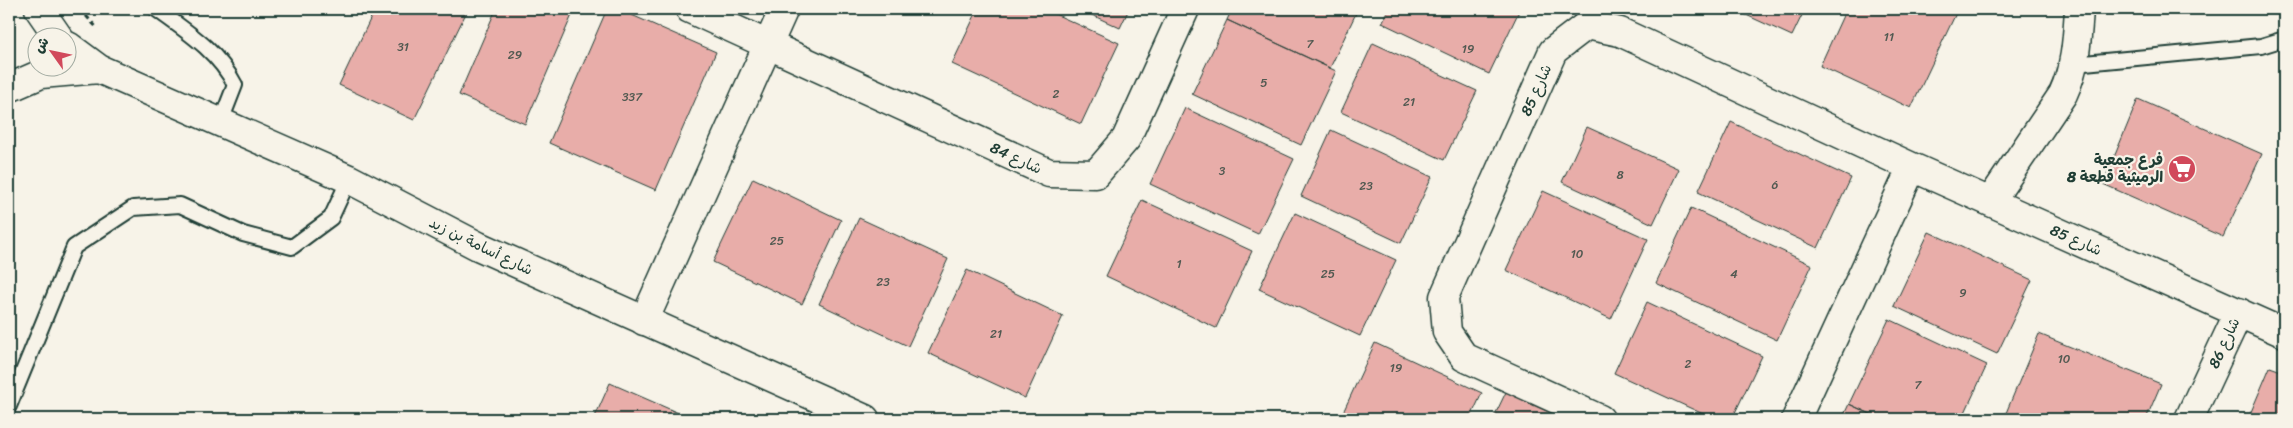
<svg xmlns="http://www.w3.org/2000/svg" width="2293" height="428" viewBox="0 0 2293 428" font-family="Sriracha,'Playpen Sans Arabic',sans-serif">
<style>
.building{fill:#e8ada9;stroke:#1f3d34}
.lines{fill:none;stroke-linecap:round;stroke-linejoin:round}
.lane-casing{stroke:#1f3d34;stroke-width:18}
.street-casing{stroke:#1f3d34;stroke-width:31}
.secondary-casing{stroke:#1f3d34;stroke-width:31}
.path{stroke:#1f3d34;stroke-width:3;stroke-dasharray:5 4;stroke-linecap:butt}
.lane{stroke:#f7f3e8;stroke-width:14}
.street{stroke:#f7f3e8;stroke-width:28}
.secondary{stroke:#f7f3e8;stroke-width:28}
.labels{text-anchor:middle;stroke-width:4.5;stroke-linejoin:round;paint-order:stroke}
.number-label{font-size:12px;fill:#515951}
.street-label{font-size:15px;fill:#1f3d34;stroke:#f7f3e8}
.poi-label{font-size:15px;font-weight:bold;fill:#1f3d34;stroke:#f7f3e8;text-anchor:end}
</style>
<rect width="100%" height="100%" fill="#f7f3e8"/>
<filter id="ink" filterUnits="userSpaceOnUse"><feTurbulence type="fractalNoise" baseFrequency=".02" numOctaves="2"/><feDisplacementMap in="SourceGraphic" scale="10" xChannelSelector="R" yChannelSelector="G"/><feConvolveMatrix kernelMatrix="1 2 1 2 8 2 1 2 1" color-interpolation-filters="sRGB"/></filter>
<g filter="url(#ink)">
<path class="building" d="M 375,9 L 468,9 L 414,120 L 339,85 Z
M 496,9 L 557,9 L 572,15 L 525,124 L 459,95 Z
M 607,9 L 618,9 L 716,52 L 656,190 L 549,143 Z
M 978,9 L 1044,9 L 1119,43 L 1081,124 L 952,64 Z
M 1079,9 L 1129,9 L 1120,28 Z
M 1232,9 L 1358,9 L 1330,68 L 1227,20 Z
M 1389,9 L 1520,9 L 1489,74 L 1382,23 Z
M 1733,9 L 1805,9 L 1792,36 Z
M 1846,9 L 1958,9 L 1911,108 L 1820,66 Z
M 1227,20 L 1336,71 L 1301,145 L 1192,94 Z
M 1373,43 L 1477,91 L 1444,160 L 1341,112 Z
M 2138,99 L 2262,154 L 2223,237 L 2103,184 Z
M 1185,108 L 1294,159 L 1258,234 L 1150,184 Z
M 1731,122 L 1851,178 L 1818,248 L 1698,192 Z
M 1587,127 L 1679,169 L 1653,224 L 1562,182 Z
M 1331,130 L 1432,177 L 1401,243 L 1301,196 Z
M 753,178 L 841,220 L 802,304 L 713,262 Z
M 1543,191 L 1648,239 L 1611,319 L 1506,270 Z
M 1142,200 L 1252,251 L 1216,328 L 1106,276 Z
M 1691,208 L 1812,265 L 1777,340 L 1656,283 Z
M 1295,213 L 1396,260 L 1360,336 L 1259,289 Z
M 859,218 L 948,259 L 908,346 L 819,304 Z
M 1929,232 L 2032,280 L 1997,354 L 1894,306 Z
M 967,270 L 1063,316 L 1025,398 L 928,353 Z
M 1647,302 L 1762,356 L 1732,419 L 1714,419 L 1614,373 Z
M 1889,319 L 1987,365 L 1962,419 L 1881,419 L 1849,404 Z
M 2039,334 L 2161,384 L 2146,419 L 2021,419 L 2006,413 Z
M 1375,343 L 1482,393 L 1470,419 L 1340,419 Z
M 2270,367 L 2284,372 L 2284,419 L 2248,419 Z
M 610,383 L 692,419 L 594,419 Z
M 1506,392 L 1564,419 L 1493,419 Z
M 1849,404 L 1882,419 L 1842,419 Z"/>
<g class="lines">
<defs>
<path id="lane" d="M 156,9 C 186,31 218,51 235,85 L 221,121
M 2074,64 L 2261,46 L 2284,39
M 9,406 L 74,247 L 133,208 L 180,205 L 243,234 L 292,247 L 331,218 L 349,179"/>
<path id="street" d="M 690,9 L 1049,173 L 1096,174 L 1126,139 L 1185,9
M 1990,202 L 2063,94 C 2076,66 2077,39 2079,9
M 644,321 L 784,9
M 1600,419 L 1464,357 L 1447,332 L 1444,297 L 1553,51 L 1587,25 L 1620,32 L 1912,167 L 2284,333
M 1796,419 L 1912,167
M 2189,419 L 2239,312"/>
<path id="secondary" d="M 39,9 L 59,38
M 68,46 L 99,69 L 349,179 L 478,246 L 865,419
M 9,88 L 41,74 L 99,69"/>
</defs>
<use href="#lane" class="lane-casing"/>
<use href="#street" class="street-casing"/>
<use href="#secondary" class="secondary-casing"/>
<path class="path" d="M 80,9 L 98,29"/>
<use href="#lane" class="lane"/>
<use href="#street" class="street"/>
<use href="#secondary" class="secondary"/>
</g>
</g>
<defs>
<symbol id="supermarket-disc" viewBox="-11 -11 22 22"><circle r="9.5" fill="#d1495b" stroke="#f7f3e8"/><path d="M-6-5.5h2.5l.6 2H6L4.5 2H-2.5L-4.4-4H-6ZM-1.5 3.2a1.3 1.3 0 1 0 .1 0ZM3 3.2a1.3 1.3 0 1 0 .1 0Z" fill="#fff"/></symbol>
</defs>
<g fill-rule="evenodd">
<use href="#supermarket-disc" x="2166" y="153" width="32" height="32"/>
</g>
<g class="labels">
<g class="number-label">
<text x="1889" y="41">11</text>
<text x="1310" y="48">7</text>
<text x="403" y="51">31</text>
<text x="1468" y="53">19</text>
<text x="515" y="59">29</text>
<text x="1264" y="87">5</text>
<text x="1056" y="98">2</text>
<text x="632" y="101">337</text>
<text x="1409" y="106">21</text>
<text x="1222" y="175">3</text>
<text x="1620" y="179">8</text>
<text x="1775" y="189">6</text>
<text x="1366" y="190">23</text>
<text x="777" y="245">25</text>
<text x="1577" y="258">10</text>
<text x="1179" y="268">1</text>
<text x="1328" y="278">25</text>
<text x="1734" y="278">4</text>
<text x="883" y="286">23</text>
<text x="1963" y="297">9</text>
<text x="996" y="338">21</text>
<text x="2064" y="363">10</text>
<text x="1688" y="368">2</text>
<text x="1396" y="372">19</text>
<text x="1918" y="389">7</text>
</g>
<g class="street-label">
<text transform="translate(1536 90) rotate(-66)" y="5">شارع 85</text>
<text transform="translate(1016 158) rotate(25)" y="5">شارع 84</text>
<text transform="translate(2076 240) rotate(24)" y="5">شارع 85</text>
<text transform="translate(481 246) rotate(26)" y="5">شارع أسامة بن زيد</text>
<text transform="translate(2224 343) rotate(-65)" y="5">شارع 86</text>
</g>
<g class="poi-label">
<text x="2163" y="165">فرع جمعية<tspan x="2163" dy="17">الرميثية قطعة 8</tspan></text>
</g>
</g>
<rect width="2293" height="428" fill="none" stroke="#f7f3e8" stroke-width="30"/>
<rect x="15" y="15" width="2263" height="398" fill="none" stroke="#1f3d34" stroke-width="2" filter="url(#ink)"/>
<g transform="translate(52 52) rotate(303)"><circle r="24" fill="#f7f3e8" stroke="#a1aaa0"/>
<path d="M0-4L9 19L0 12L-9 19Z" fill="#d1495b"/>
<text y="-8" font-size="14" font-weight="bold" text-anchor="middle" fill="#1f3d34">ش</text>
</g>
</svg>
